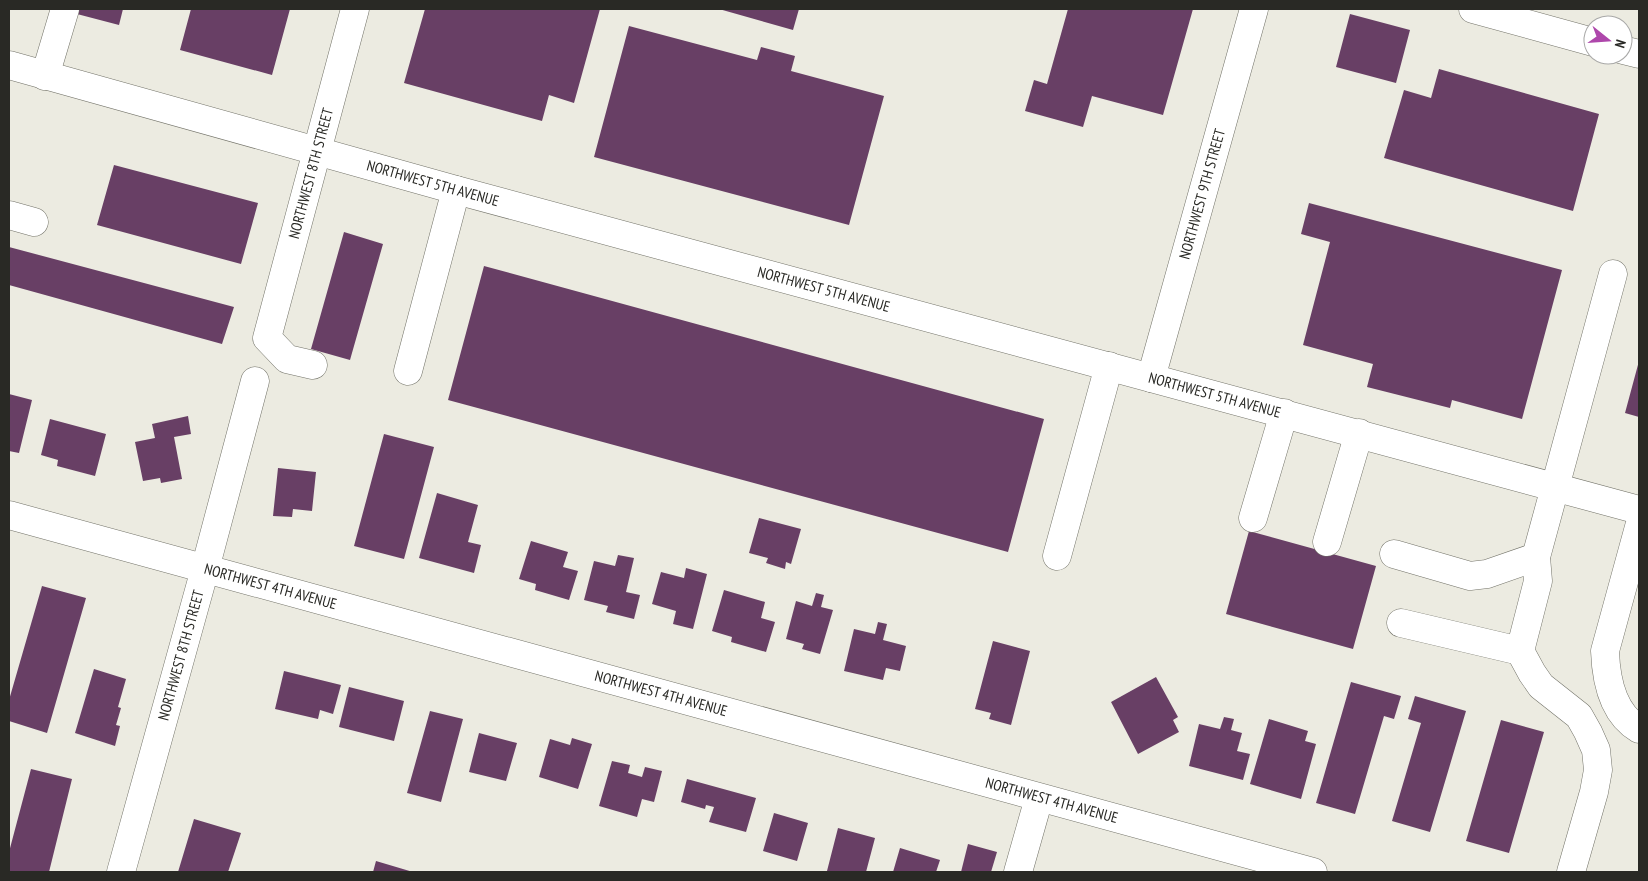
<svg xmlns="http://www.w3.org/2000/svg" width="1648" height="881" viewBox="0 0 1648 881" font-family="'PT Sans Narrow',sans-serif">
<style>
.building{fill:#683f65}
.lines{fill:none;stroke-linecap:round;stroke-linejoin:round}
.minor-casing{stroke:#737369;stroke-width:29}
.minor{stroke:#fff;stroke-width:28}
.labels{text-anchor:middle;stroke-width:5;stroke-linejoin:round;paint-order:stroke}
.street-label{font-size:15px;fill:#292925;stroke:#fff}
</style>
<rect width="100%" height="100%" fill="#ecebe1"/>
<path class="building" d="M 79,9 L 123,9 L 119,25 L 77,14 Z
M 191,9 L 290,9 L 272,75 L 180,50 Z
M 425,9 L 600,9 L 574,103 L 549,95 L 542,121 L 404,83 Z
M 719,9 L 799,9 L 793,30 Z
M 1068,9 L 1193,9 L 1163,115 L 1092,96 L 1083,127 L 1025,111 L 1034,80 L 1047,84 Z
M 1350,14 L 1410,30 L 1396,83 L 1336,67 Z
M 629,26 L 757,60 L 761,47 L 795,56 L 791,71 L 884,96 L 849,225 L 594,157 Z
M 1439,69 L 1599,114 L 1573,211 L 1384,158 L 1404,90 L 1431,98 Z
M 114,165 L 258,203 L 241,264 L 97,225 Z
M 1309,203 L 1562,270 L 1522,419 L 1452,400 L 1450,408 L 1367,387 L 1373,364 L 1303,345 L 1330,242 L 1301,234 Z
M 344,232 L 383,244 L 350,360 L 311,349 Z
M 9,247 L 234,307 L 222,344 L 9,285 Z
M 484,266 L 1044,419 L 1008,552 L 448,400 Z
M 1639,361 L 1639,417 L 1625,413 Z
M 9,394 L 32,400 L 19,453 L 9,451 Z
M 188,416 L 191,434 L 174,437 L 182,479 L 161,483 L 160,478 L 143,481 L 135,442 L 155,438 L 152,424 Z
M 50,419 L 106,434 L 95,476 L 57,466 L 58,460 L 41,455 Z
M 384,434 L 434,447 L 404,559 L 354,546 Z
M 278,468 L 316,472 L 312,511 L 293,509 L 292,517 L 273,516 Z
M 437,493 L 478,505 L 468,542 L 481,545 L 474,573 L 419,558 Z
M 759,518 L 801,529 L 791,564 L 786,562 L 785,569 L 766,563 L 768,558 L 749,553 Z
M 1249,531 L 1376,566 L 1353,649 L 1226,614 Z
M 531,541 L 568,552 L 563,567 L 578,571 L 569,600 L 535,590 L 536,584 L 519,579 Z
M 618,555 L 634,558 L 626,592 L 640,595 L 634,619 L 606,612 L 608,606 L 584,600 L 594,561 L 615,566 Z
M 686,568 L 707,574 L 693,629 L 673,624 L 676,611 L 652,604 L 661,572 L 684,578 Z
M 42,586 L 86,598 L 47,733 L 9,721 L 9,700 Z
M 724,590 L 765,602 L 761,618 L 775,622 L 766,652 L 731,642 L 732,637 L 712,631 Z
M 816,593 L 824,595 L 821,607 L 833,610 L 820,654 L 802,649 L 804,644 L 786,639 L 796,601 L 812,606 Z
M 878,622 L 887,624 L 883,640 L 906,646 L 900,671 L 886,668 L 883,680 L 844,671 L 854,629 L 875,634 Z
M 993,641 L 1030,651 L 1011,725 L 989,719 L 991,713 L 975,709 Z
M 94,669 L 126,679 L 118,707 L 121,708 L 116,725 L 120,726 L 115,746 L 75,733 Z
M 284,671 L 341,685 L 333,714 L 320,710 L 318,719 L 275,709 Z
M 1156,677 L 1178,717 L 1173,720 L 1179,732 L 1138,754 L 1111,702 Z
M 1351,682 L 1401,696 L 1394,719 L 1384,716 L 1355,814 L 1316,803 Z
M 349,687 L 404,701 L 394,741 L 339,727 Z
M 1415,696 L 1466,711 L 1430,832 L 1392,821 L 1421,723 L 1408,719 Z
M 430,711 L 463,719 L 441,802 L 407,793 Z
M 1224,717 L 1234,719 L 1231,730 L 1242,733 L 1237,751 L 1250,754 L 1243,780 L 1189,766 L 1199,724 L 1220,729 Z
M 1269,719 L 1308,731 L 1305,741 L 1316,744 L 1301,799 L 1250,784 Z
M 1501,720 L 1544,732 L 1509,853 L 1466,841 Z
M 479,733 L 517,743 L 506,781 L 469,772 Z
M 572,738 L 592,744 L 578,789 L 539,777 L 550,739 L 570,745 Z
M 612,761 L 630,765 L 628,773 L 642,777 L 645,767 L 662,771 L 654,802 L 642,799 L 637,817 L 599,806 Z
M 31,769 L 72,779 L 49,872 L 9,872 L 9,852 Z
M 687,779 L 756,798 L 746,832 L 709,822 L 714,807 L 706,805 L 705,809 L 681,802 Z
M 774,813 L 808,823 L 797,861 L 763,851 Z
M 194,819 L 241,833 L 228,872 L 178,872 Z
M 838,828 L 875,838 L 866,872 L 827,871 Z
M 968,844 L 997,852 L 991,872 L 961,872 Z
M 900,848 L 940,860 L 936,872 L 893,872 Z
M 376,861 L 413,872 L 373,872 Z"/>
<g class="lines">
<defs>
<g id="minor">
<path d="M 1473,9 L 1593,42"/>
<path d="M 1623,50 L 1639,54"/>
<path id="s1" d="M 9,65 L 456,190 L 1639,510"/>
<path d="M 45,76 L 65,9"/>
<path d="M 9,215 L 34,222"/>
<path id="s2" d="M 313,365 L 287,359 L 267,338 L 355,9"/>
<path d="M 408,371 L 456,190"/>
<path id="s3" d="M 1151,378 L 1254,9"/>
<path id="s4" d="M 9,515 L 1313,872"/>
<path d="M 1253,518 L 1284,413"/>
<path d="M 1639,527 L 1605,651 C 1606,680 1612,713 1639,729"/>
<path d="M 1327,542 L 1359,433"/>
<path d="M 1394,554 L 1470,576 L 1487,574 L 1536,557"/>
<path d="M 1057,556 L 1109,366"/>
<path d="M 1401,623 L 1520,651"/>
<path id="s5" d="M 121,872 L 205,569 L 255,381"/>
<path d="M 1018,872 L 1039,798"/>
<path d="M 1571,872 L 1594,792 L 1598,770 L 1596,750 L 1588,732 L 1579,716 L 1541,686 L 1532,673 L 1520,651 L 1538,581 L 1536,557 L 1613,274"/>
</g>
</defs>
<use href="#minor" class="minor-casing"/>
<use href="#minor" class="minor"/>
</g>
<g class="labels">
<g class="street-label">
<text dy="5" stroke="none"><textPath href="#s2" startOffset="226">NORTHWEST 8TH STREET</textPath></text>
<text dy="5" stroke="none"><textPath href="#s1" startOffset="440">NORTHWEST 5TH AVENUE</textPath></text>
<text dy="5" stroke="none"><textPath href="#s3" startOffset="191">NORTHWEST 9TH STREET</textPath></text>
<text dy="5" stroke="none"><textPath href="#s1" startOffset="845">NORTHWEST 5TH AVENUE</textPath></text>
<text dy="5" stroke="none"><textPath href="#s1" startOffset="1250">NORTHWEST 5TH AVENUE</textPath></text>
<text dy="5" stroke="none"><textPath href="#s4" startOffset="271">NORTHWEST 4TH AVENUE</textPath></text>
<text dy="5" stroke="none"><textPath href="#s5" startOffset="225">NORTHWEST 8TH STREET</textPath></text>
<text dy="5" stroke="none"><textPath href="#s4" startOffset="676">NORTHWEST 4TH AVENUE</textPath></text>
<text dy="5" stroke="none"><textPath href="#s4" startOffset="1081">NORTHWEST 4TH AVENUE</textPath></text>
</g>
</g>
<rect width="1648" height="881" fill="none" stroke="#292925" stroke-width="20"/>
<g transform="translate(1608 40) rotate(107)"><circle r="24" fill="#ffffff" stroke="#a9a9a8"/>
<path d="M0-4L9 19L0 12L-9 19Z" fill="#ae47ab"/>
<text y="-8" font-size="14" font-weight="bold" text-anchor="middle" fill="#292925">N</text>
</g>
</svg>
